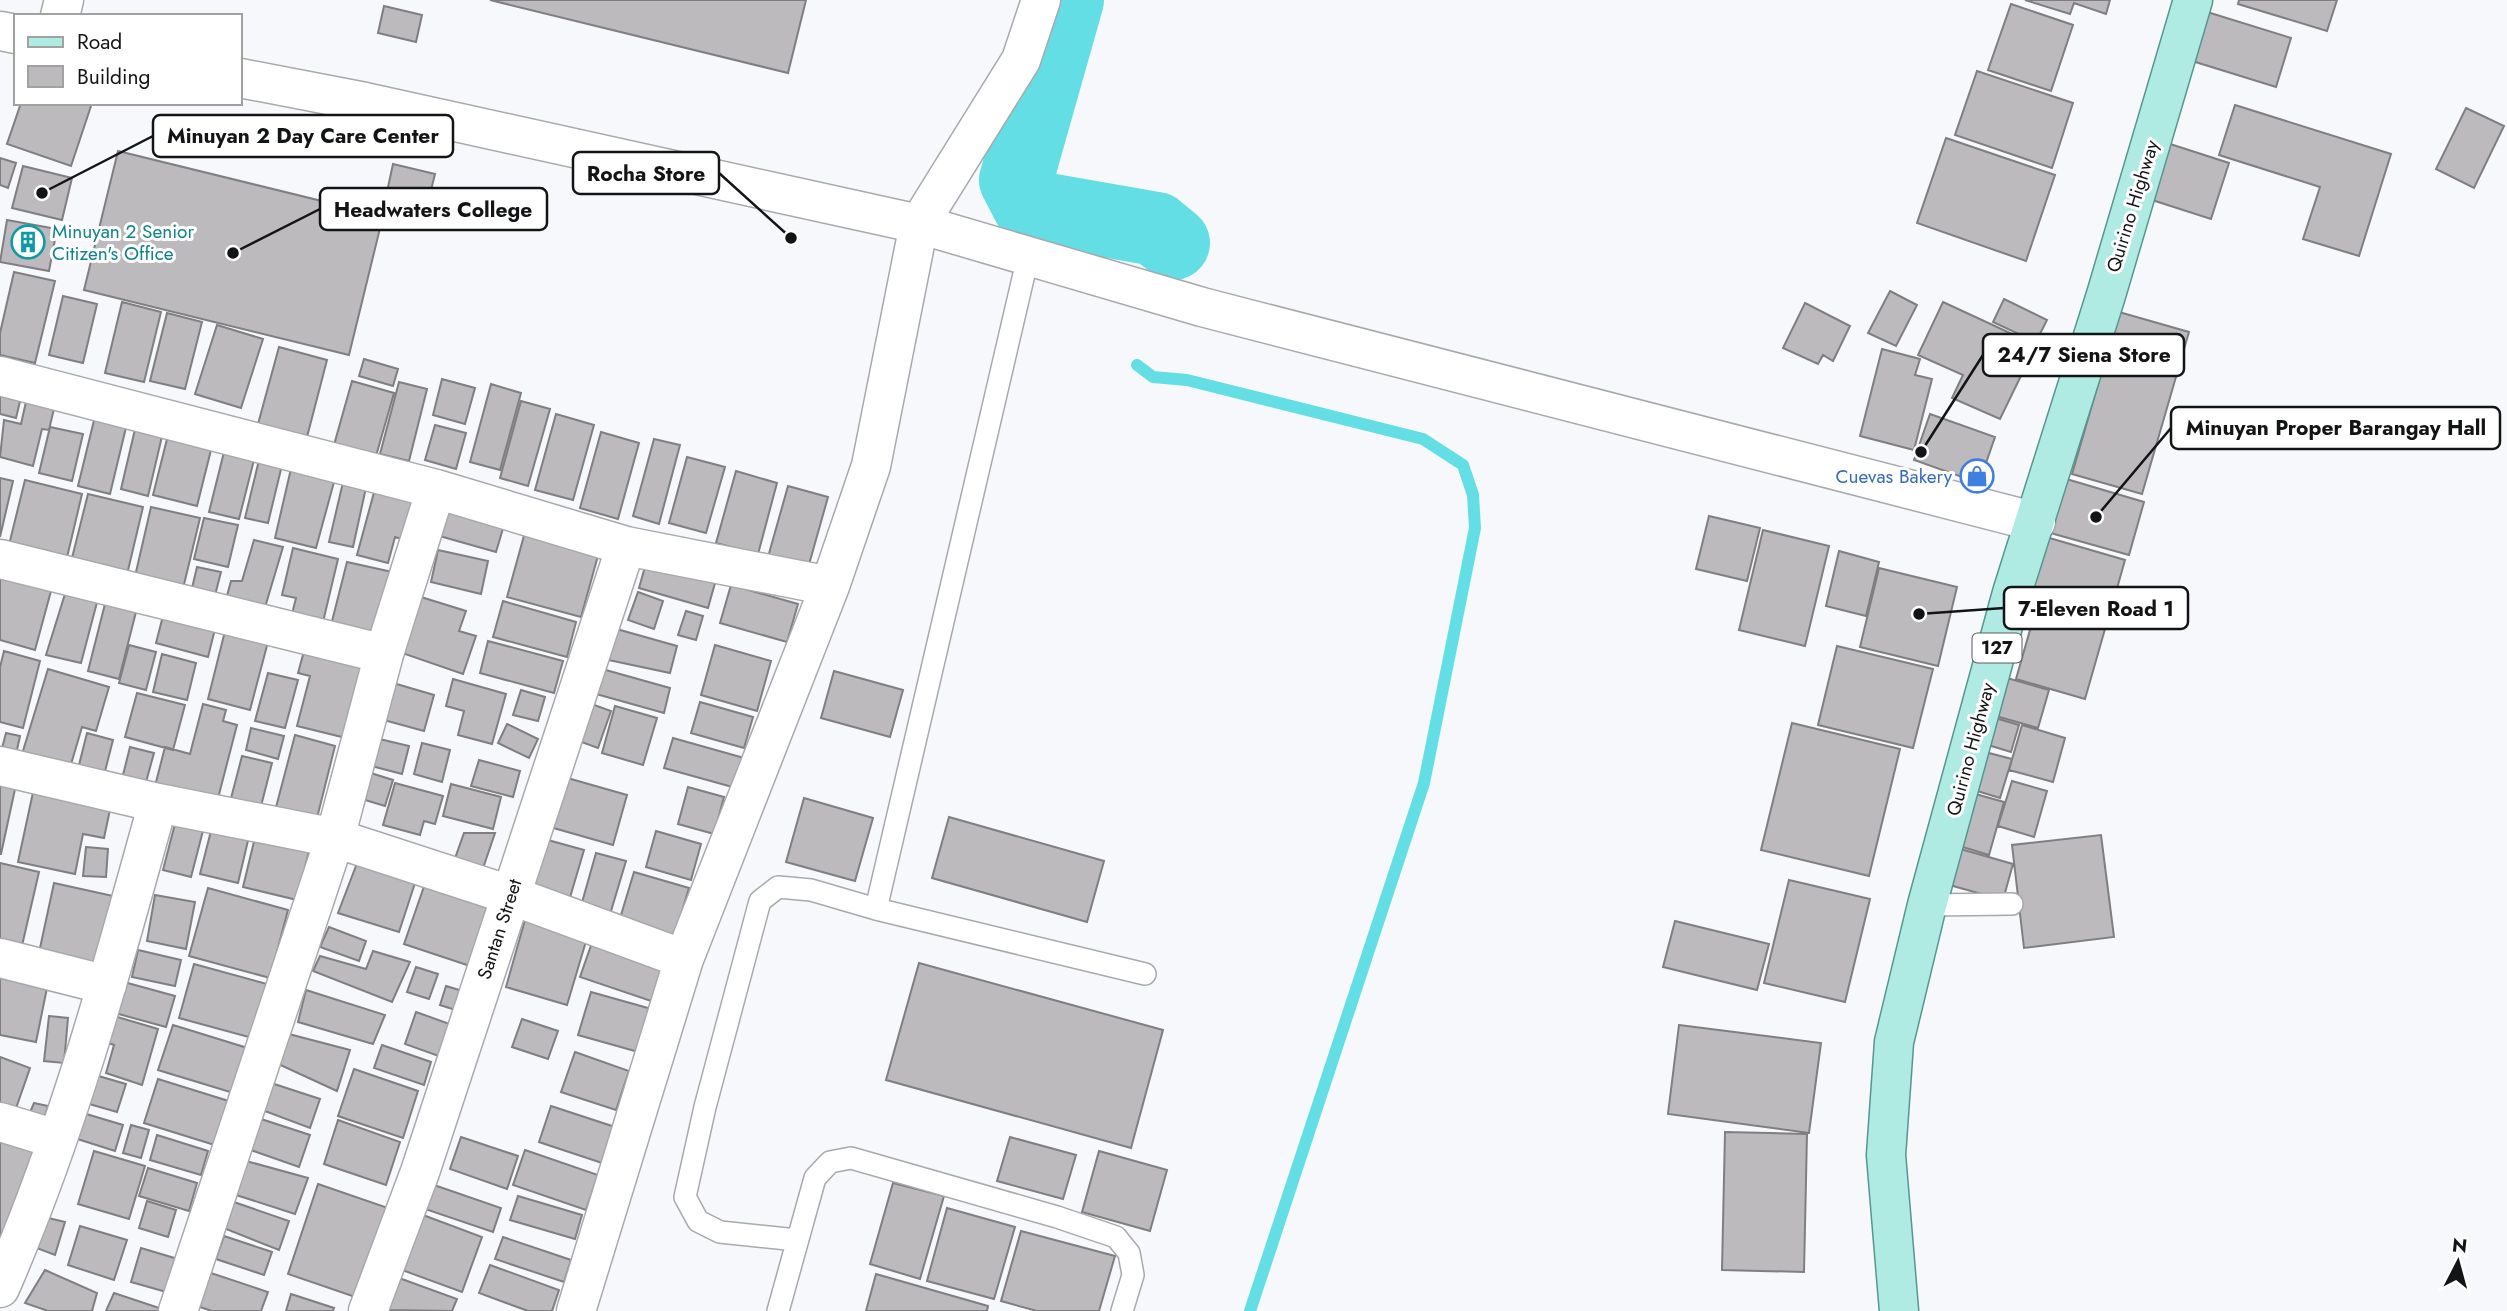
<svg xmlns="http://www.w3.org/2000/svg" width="2507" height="1311" viewBox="0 0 2507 1311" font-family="Jost,sans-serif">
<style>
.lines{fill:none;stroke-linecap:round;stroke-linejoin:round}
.stream{stroke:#63dee5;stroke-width:12}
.river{stroke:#63dee5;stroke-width:74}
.building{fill:#bcbabd;stroke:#7f7e80;stroke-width:2}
.lane-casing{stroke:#a8a9ac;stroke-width:24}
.street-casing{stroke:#a8a9ac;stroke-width:41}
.secondary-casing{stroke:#a8a9ac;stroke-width:41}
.primary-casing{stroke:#55978f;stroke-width:41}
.lane{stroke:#fff;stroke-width:21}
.street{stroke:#fff;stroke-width:38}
.secondary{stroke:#fff;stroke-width:38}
.primary{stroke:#afebe3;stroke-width:38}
.labels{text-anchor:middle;stroke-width:6;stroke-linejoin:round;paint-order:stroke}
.shield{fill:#fff;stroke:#5a5a5b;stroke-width:2}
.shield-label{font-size:18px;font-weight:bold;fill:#131415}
.street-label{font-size:19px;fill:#131415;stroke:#fff}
.culture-label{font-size:19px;fill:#0d838f;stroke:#fff;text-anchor:start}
.shop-label{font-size:19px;fill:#366cbe;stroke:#fff;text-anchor:end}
.leader{fill:none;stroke:#131415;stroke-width:2.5}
.callout-dot{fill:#131415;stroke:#fff;stroke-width:2.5}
.callout{fill:#fff;stroke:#131415;stroke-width:2.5}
.callout-label{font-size:21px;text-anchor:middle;font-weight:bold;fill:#131415}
</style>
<rect width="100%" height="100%" fill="#f7f8fc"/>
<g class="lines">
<path class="stream" d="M 1137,365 L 1153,377 L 1187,380 L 1423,439 L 1463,465 L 1473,495 L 1475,528 L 1424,783 L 1250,1311"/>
<path class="river" d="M 1067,0 L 1016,180 L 1030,207 L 1156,229 L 1173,243"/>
</g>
<path class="building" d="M 490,0 L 806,0 L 788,73 Z
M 2025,0 L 2110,0 L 2106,14 L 2074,3 L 2070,14 Z
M 2239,0 L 2337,0 L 2327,31 L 2238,4 Z
M 2011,4 L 2073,25 L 2051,91 L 1988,70 Z
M 384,6 L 422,15 L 416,42 L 378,33 Z
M 2204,11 L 2291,38 L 2276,87 L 2189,60 Z
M 1977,71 L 2073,103 L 2052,168 L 1955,135 Z
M 21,103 L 92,103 L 71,166 L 7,144 Z
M 2235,105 L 2391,154 L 2359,256 L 2303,239 L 2320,187 L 2219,155 Z
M 2466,108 L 2504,126 L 2474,188 L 2436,169 Z
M 1946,138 L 2055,175 L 2026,261 L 1917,223 Z
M 2167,143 L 2229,163 L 2211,219 L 2149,199 Z
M 118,151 L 383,216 L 349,355 L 84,290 Z
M 0,158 L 16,163 L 8,188 L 0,185 Z
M 393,164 L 435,174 L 426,210 L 385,201 Z
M 23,166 L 72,178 L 62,220 L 12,208 Z
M 7,220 L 57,229 L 49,271 L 0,262 Z
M 14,272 L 55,281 L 35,363 L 0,355 L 0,333 Z
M 1890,291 L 1917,305 L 1896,346 L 1868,333 Z
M 63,296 L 97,304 L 83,363 L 49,355 Z
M 2004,299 L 2047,320 L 2036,342 L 1993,322 Z
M 122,302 L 161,312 L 144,382 L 105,373 Z
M 1943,302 L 2036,345 L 2000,419 L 1952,398 L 1963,375 L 1918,355 Z
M 1805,303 L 1850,326 L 1833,361 L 1823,355 L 1818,364 L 1783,348 Z
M 2119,312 L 2189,332 L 2142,494 L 2072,474 Z
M 167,313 L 202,322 L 185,389 L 150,381 Z
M 217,325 L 263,339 L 241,408 L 195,394 Z
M 279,347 L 327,360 L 307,437 L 258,424 Z
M 1882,349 L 1920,359 L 1915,375 L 1932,379 L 1914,450 L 1860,436 Z
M 364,359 L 398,369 L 393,386 L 359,376 Z
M 442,379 L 475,388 L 465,424 L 433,415 Z
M 352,381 L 394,393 L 374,463 L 332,452 Z
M 399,382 L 427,389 L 409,461 L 380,454 Z
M 491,384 L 521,393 L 500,470 L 470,462 Z
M 0,388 L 22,393 L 16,418 L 0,414 Z
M 28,393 L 56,400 L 49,430 L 42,429 L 33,466 L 0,457 L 4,420 L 21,424 Z
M 521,401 L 550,409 L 528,486 L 500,478 Z
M 97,408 L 129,415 L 110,494 L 78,486 Z
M 556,414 L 594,425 L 573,500 L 535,490 Z
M 1930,414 L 1995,437 L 1979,483 L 1914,460 Z
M 136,425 L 163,432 L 148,496 L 121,489 Z
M 435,425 L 466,433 L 456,469 L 425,460 Z
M 50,427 L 83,434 L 72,481 L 39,473 Z
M 170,427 L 214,438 L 197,506 L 153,495 Z
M 601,432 L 639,443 L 618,519 L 580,508 Z
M 654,439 L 680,445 L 659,524 L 633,516 Z
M 227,440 L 257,448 L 239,519 L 209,512 Z
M 260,456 L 283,461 L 268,523 L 245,518 Z
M 687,457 L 725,467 L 706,533 L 669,523 Z
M 293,460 L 337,471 L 316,548 L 275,538 Z
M 736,471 L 777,483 L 758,554 L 716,543 Z
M 0,478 L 13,481 L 0,537 Z
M 344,478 L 367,483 L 353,547 L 329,542 Z
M 2063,478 L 2144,502 L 2129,555 L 2047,532 Z
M 25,480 L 82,494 L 64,570 L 6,557 Z
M 376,485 L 423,498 L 412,542 L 395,537 L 388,563 L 357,555 Z
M 788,486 L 828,497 L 808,568 L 768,557 Z
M 88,494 L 143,507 L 125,583 L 69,570 Z
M 446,499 L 507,515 L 496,552 L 436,535 Z
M 151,507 L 200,518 L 181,597 L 133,585 Z
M 1709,516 L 1760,528 L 1747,581 L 1696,569 Z
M 204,518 L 238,525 L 228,567 L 194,559 Z
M 1763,530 L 1829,546 L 1805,646 L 1739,630 Z
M 525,532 L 599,552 L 581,617 L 507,597 Z
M 2046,537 L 2125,560 L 2107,624 L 2027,601 Z
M 254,540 L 283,547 L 263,614 L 225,603 L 231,581 L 242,581 Z
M 293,548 L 338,559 L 322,626 L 291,618 L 296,598 L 282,595 Z
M 438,550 L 488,561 L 481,594 L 431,582 Z
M 1839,551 L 1879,562 L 1866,616 L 1826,606 Z
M 648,556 L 717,576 L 708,608 L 639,588 Z
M 347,562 L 397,573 L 377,648 L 329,633 Z
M 0,567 L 54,580 L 35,650 L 0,640 Z
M 197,567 L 221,572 L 212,607 L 189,601 Z
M 1879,568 L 1957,587 L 1938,666 L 1860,647 Z
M 69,581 L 100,591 L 81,663 L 46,655 Z
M 731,585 L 798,604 L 787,642 L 720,623 Z
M 638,592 L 663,601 L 654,629 L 628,620 Z
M 107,596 L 138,604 L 119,679 L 88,671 Z
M 421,597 L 466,611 L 459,631 L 476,636 L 463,674 L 402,653 Z
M 503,601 L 576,622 L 567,657 L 493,637 Z
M 2036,609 L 2105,629 L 2085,699 L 2016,679 Z
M 686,611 L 703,616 L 696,640 L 678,635 Z
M 164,612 L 216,625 L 208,657 L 156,643 Z
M 606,626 L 677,646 L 670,673 L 599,658 Z
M 226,627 L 269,638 L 250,710 L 208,699 Z
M 488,641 L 563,661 L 554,693 L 480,673 Z
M 306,644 L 366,660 L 346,738 L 297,726 L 310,676 L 298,673 Z
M 129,645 L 156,652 L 146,690 L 119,683 Z
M 715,645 L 771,661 L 757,711 L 701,695 Z
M 1837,646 L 1933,669 L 1913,748 L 1818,725 Z
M 4,651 L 40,661 L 23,728 L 0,722 L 0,667 Z
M 162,654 L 196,663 L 187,700 L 153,692 Z
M 595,667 L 670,688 L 664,713 L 589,692 Z
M 48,669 L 109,687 L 96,731 L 82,727 L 67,778 L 19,764 Z
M 834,671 L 903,690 L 890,737 L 821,718 Z
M 268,673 L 298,680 L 285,728 L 255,721 Z
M 2007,678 L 2049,690 L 2038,728 L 1996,716 Z
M 453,679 L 506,694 L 492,744 L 458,735 L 464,711 L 446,706 Z
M 383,680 L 434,695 L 424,731 L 380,719 Z
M 521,690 L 545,697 L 538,721 L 513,715 Z
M 137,693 L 185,705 L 173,750 L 125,737 Z
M 586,702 L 611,711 L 598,748 L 573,739 Z
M 700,702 L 753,717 L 744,748 L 691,733 Z
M 203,704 L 226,710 L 223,721 L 237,725 L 216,806 L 154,790 L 165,747 L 190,754 Z
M 615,706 L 657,718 L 643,765 L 602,753 Z
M 1995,718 L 2019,725 L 2011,752 L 1988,745 Z
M 1792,723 L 1900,749 L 1869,876 L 1761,850 Z
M 507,724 L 538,739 L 529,758 L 498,743 Z
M 2022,725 L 2065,738 L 2053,782 L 2009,770 Z
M 251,728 L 284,736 L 278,759 L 246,750 Z
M 6,733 L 20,736 L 15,759 L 0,756 Z
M 87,733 L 113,740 L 102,783 L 76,777 Z
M 295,735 L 335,746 L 316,822 L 275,811 Z
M 371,737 L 409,746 L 402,774 L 364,764 Z
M 673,738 L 744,758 L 736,788 L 664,768 Z
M 422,743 L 450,750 L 442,782 L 414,774 Z
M 130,747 L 154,753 L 143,793 L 120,787 Z
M 1985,752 L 2012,759 L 2000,798 L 1974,790 Z
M 242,756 L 272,763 L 259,814 L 229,806 Z
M 479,760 L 520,771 L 513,797 L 471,786 Z
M 361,770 L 393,780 L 385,806 L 365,800 Z
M 557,775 L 627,795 L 613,845 L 543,825 Z
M 0,776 L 17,780 L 1,854 L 0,854 Z
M 2012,781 L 2047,791 L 2034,837 L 1998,826 Z
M 35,783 L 112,800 L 104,838 L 83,834 L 75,874 L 18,862 Z
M 395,783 L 443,796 L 435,824 L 424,821 L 420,835 L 383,825 Z
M 451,784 L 501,797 L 493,829 L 443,816 Z
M 688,787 L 724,797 L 714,834 L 678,824 Z
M 1972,793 L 2004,802 L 1989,855 L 1956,845 Z
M 804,798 L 873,818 L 855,881 L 786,862 Z
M 177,816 L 205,823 L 191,877 L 163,870 Z
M 949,817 L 1104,861 L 1087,922 L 932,878 Z
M 213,823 L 250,832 L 238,883 L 200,874 Z
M 257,829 L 311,843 L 297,900 L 243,887 Z
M 656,831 L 701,844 L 691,880 L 646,867 Z
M 464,833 L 495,833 L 481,874 L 453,864 Z
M 2101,835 L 2114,937 L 2024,948 L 2012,845 Z
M 537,837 L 584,850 L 566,911 L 520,897 Z
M 86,847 L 108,849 L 106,877 L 83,876 Z
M 1957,848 L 2013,864 L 2003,900 L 1946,884 Z
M 596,853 L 626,861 L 608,921 L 579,913 Z
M 359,858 L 417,877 L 399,932 L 338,913 Z
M 0,863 L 39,872 L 21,950 L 0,945 Z
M 634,872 L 689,888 L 673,941 L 618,925 Z
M 428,875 L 496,899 L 473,967 L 404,944 Z
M 1789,880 L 1870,899 L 1845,1002 L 1764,983 Z
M 54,883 L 113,896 L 96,975 L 37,962 Z
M 208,888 L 288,910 L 270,978 L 189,956 Z
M 155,895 L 195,902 L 186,949 L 147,941 Z
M 525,920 L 587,938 L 567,1005 L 506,987 Z
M 1675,921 L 1769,944 L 1757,990 L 1663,967 Z
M 329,927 L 366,941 L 359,961 L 320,947 Z
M 595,934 L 672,960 L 657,1003 L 580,977 Z
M 138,950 L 181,960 L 175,986 L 132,977 Z
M 373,951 L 410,962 L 392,1002 L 313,971 L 320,956 L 366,969 Z
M 919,963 L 1163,1030 L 1131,1148 L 886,1080 Z
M 194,964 L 278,987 L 263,1041 L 179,1018 Z
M 416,967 L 438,974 L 429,999 L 407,992 Z
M 0,973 L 48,983 L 36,1042 L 0,1035 Z
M 113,979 L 175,996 L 166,1027 L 104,1010 Z
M 446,986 L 469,993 L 462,1012 L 440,1005 Z
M 306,990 L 385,1015 L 373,1044 L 298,1022 Z
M 591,992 L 655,1010 L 642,1053 L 578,1035 Z
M 416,1012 L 458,1027 L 447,1059 L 405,1044 Z
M 104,1013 L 158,1029 L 142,1085 L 106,1073 L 114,1045 L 97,1039 Z
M 49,1016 L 68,1018 L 64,1063 L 44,1061 Z
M 522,1019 L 558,1031 L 548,1059 L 512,1047 Z
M 173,1025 L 254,1050 L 240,1095 L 158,1070 Z
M 1679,1025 L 1821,1043 L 1809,1133 L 1668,1114 Z
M 285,1033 L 350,1050 L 337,1091 L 276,1063 Z
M 382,1045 L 431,1062 L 424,1085 L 374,1068 Z
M 575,1052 L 629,1071 L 616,1110 L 561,1092 Z
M 0,1057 L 30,1068 L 13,1117 L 0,1112 Z
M 354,1069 L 418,1091 L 403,1138 L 338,1116 Z
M 81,1071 L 126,1084 L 117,1112 L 72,1099 Z
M 158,1079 L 235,1103 L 221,1147 L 144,1123 Z
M 265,1081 L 320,1099 L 310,1128 L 254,1107 Z
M 34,1103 L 48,1106 L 40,1133 L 23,1129 Z
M 551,1106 L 618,1128 L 605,1164 L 539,1142 Z
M 73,1110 L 123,1125 L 115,1151 L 65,1135 Z
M 258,1118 L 310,1135 L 299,1167 L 248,1149 Z
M 338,1120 L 400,1142 L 386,1185 L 324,1164 Z
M 131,1125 L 149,1130 L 141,1158 L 123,1153 Z
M 1725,1132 L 1807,1134 L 1804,1272 L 1722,1270 Z
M 157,1135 L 208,1151 L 201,1175 L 150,1160 Z
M 0,1137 L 39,1151 L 0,1261 Z
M 461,1137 L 518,1156 L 507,1189 L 450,1169 Z
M 1010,1137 L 1076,1155 L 1063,1199 L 997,1181 Z
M 525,1150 L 598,1175 L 586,1210 L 513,1185 Z
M 94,1151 L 145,1166 L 129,1219 L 78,1204 Z
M 1099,1151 L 1167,1170 L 1150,1231 L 1082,1212 Z
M 239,1159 L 308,1178 L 295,1214 L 230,1193 Z
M 148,1168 L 197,1183 L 189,1211 L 139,1196 Z
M 893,1183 L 944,1196 L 920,1279 L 870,1264 Z
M 318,1184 L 391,1209 L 361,1299 L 288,1274 Z
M 434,1185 L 501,1208 L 493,1232 L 425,1209 Z
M 518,1196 L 582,1215 L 575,1239 L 510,1220 Z
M 225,1199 L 289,1221 L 279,1250 L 216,1225 Z
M 147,1201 L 176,1210 L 168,1237 L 139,1228 Z
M 947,1208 L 1015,1227 L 994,1299 L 927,1281 Z
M 36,1215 L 65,1222 L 55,1255 L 26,1244 Z
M 423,1215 L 482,1237 L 462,1292 L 402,1270 Z
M 80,1226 L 127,1240 L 114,1280 L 68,1265 Z
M 1021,1231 L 1115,1256 L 1099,1311 L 1037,1311 L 1001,1301 Z
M 224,1236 L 272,1252 L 264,1275 L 216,1259 Z
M 503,1237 L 571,1260 L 564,1282 L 495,1259 Z
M 141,1248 L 181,1260 L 170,1293 L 131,1282 Z
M 490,1265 L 559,1290 L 552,1311 L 528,1311 L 479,1293 Z
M 45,1270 L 97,1293 L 92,1311 L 48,1311 L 25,1303 Z
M 202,1270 L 268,1292 L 261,1311 L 212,1311 L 191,1304 Z
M 876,1274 L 988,1306 L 987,1311 L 866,1311 Z
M 399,1278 L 457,1299 L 452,1311 L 387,1310 Z
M 114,1293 L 168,1311 L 106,1311 Z
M 291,1294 L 334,1308 L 333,1311 L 286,1311 Z"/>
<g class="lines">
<defs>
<path id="lane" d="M 1028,257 L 876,909 L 1145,974
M 1927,905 L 2012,904
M 797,1240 L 720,1232 L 698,1221 L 685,1197 L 705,1107 L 760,901 L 778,887 L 811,890 L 876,909
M 778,1311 L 815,1178 L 830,1162 L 851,1158 L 1057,1217 L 1116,1237 L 1129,1253 L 1133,1275 L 1122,1311"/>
<path id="street" d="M 60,16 L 64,0
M 0,376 L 436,489 L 626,546 L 830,586
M 0,559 L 384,654
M 0,766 L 158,803 L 335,838 L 510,895 L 684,959
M 0,958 L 107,985
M 0,1122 L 56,1139
M 0,1288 C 68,1132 113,966 158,803
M 178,1311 L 335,838 L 384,654 L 436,489
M 368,1311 L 420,1172 L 626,546
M 576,1311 L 684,959 L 830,586 L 871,466 L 919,224 L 1021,60 L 1041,0"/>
<path id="secondary" d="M 0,31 L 16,34
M 240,78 L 365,102 L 919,224 L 1202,307 L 2036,522"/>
<path id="primary" d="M 1899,1311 L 1886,1155 L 1894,1042 L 1927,905 L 2012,593 L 2106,295 L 2193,0"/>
</defs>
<use href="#lane" class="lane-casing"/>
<use href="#street" class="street-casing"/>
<use href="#secondary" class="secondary-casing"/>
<use href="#primary" class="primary-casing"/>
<use href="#lane" class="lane"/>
<use href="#street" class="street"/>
<use href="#secondary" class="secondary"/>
<use href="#primary" class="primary"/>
</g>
<defs>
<symbol id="building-ring" viewBox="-11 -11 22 22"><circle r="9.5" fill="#fff" stroke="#0f9aa8" stroke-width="1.5"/><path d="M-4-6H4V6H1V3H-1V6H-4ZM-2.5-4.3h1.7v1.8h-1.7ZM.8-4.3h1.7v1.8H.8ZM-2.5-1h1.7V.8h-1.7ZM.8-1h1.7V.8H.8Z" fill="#0f9aa8"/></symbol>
<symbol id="shop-ring" viewBox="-11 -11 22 22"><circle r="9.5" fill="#fff" stroke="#3f7fe0" stroke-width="1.5"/><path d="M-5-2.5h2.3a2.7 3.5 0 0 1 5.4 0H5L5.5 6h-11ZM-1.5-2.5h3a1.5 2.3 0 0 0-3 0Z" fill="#3f7fe0"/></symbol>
</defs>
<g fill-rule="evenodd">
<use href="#building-ring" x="9" y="223" width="38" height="38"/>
<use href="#shop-ring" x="1958" y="457" width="38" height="38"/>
</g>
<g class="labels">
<rect class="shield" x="1972.5" y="633.5" width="49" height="29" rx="5"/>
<g class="shield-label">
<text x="1997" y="654">127</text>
</g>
<g class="street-label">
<text transform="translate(2132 206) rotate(-73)" y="7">Quirino Highway</text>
<text transform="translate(1970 749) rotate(-75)" y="7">Quirino Highway</text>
<text transform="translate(499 929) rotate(-72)" y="7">Santan Street</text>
</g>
<g class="culture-label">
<text x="52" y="238">Minuyan 2 Senior<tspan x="52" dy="22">Citizen's Office</tspan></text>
</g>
<g class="shop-label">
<text x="1952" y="483">Cuevas Bakery</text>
</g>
</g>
<path class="leader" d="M42 193L153 136M791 238L719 173M233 253L320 209M1921 452L1983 355M2096 517L2171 428M1919 614L2004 608"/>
<g class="callout-dot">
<circle cx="42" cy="193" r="7"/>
<circle cx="791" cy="238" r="7"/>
<circle cx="233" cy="253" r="7"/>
<circle cx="1921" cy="452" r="7"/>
<circle cx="2096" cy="517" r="7"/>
<circle cx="1919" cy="614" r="7"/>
</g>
<g class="callout">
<rect x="153" y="115" width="300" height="42" rx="7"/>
<rect x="573" y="152" width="146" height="42" rx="7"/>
<rect x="320" y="188" width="227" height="42" rx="7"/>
<rect x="1983" y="334" width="201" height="42" rx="7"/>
<rect x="2171" y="407" width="329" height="42" rx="7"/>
<rect x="2004" y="587" width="184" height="42" rx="7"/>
</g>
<g class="callout-label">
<text x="303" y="143">Minuyan 2 Day Care Center</text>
<text x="646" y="181">Rocha Store</text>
<text x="433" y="217">Headwaters College</text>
<text x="2084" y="362">24/7 Siena Store</text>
<text x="2336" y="435">Minuyan Proper Barangay Hall</text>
<text x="2096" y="616">7-Eleven Road 1</text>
</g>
<rect x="14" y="14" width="228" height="91" fill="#ffffff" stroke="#a1a1a1" stroke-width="2"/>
<rect x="28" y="37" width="35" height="10" fill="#afebe3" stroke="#a1a1a1" stroke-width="2"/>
<text x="77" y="49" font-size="21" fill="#131415">Road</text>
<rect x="28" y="66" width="35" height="21" fill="#bcbabd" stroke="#a1a1a1" stroke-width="2"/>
<text x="77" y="84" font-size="21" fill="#131415">Building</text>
<g transform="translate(2458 1262) rotate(6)" stroke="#ffffff" stroke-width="5" paint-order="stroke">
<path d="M0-5L12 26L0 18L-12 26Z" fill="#131415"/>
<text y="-10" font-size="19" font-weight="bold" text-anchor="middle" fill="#131415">N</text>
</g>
</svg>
